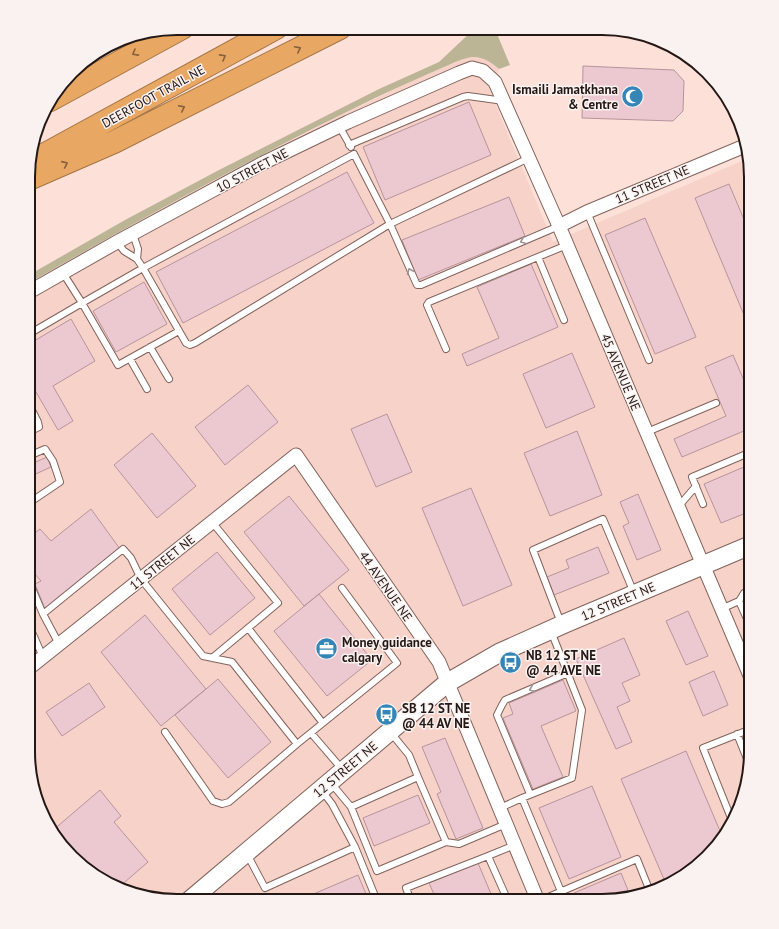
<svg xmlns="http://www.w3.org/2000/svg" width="779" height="929" viewBox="0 0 779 929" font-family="'PT Sans',sans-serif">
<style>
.built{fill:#f6d2c9}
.green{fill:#bbb596}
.building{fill:#ecc8d0;stroke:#b7949c}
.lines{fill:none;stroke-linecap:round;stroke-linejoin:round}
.lane-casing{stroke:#82635b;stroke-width:8}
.street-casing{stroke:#82635b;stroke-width:15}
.secondary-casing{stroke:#82635b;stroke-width:20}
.highway-casing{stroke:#a37547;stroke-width:24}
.lane{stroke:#fff;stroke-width:6}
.street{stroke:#fff;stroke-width:13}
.secondary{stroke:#fff;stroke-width:18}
.highway{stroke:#e8a762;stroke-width:22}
.oneway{stroke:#86603c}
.oneway2{stroke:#9c9796}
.labels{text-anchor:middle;stroke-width:3;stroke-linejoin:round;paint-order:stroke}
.poi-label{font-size:13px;font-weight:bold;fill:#241815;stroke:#faf2f0;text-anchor:start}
.street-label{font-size:13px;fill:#241815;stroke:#faf2f0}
.rim{fill:none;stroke:#241815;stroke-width:2}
</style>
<rect width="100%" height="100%" fill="#fde0d8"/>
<path class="built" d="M 472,57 L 483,58 L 492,63 L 499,69 L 492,96 L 553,242 L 749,158 L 751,177 L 751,762 L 743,800 L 726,835 L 677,881 L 612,901 L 167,901 L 129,893 L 94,876 L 48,827 L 33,791 L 28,752 L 29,283 L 161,209 L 335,118 L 418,78 L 463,59 Z"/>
<path class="green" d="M 474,29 L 495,29 L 510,65 L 499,69 C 491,62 484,57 473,57 C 463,58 453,63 444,67 C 421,77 398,87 375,98 C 258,155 142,218 29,283 L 29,275 L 125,220 L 219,170 L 379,89 L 439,62 Z"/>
<path class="building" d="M 583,66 L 674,70 L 684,81 L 683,111 L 673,121 L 582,118 Z
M 469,102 L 491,155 L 385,200 L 363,147 Z
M 347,172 L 374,223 L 183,323 L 156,272 Z
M 729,184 L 751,236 L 751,312 L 744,315 L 695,198 Z
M 509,197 L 525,236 L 418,280 L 402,240 Z
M 645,218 L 696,337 L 655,354 L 605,235 Z
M 531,264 L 558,327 L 467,366 L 462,354 L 499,338 L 477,287 Z
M 144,282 L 167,324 L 116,352 L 93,311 Z
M 71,319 L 95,361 L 53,386 L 73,421 L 58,430 L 29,380 L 29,344 Z
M 572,353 L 595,407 L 546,428 L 523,374 Z
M 733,355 L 751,397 L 751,428 L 682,457 L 674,439 L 726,416 L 705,367 Z
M 248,385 L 278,422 L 225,465 L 195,427 Z
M 387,414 L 412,472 L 376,487 L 351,429 Z
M 577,431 L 602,495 L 550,516 L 524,453 Z
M 152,433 L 196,486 L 157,518 L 114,465 Z
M 47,457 L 51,467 L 29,477 L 29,465 Z
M 751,464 L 751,511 L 721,523 L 704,484 Z
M 471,488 L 512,585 L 463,606 L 422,508 Z
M 638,494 L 661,550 L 637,560 L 623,526 L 629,523 L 620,502 Z
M 289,496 L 349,570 L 304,606 L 244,532 Z
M 91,509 L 120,549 L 45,609 L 35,584 L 41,581 L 28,566 L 28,559 L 32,556 L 28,552 L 28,538 L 40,529 L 51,541 Z
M 598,547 L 609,573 L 554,595 L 547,577 L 569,568 L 566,560 Z
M 217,552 L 255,598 L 210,635 L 172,589 Z
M 319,594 L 372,660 L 327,696 L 274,631 Z
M 688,611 L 708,656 L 686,665 L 666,621 Z
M 145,615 L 206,689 L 161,726 L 101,652 Z
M 624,638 L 640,675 L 622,683 L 630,701 L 617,707 L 632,742 L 616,749 L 576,659 Z
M 714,671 L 728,705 L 703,716 L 689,682 Z
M 218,679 L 271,742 L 228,778 L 175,715 Z
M 563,680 L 576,711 L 541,726 L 563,777 L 533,789 L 503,718 L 513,714 L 509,703 Z
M 89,683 L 105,707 L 62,736 L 46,712 Z
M 445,738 L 483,828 L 456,839 L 437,794 L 441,792 L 422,747 Z
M 686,751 L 723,838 L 677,881 L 666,884 L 621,779 Z
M 592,786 L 621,857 L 569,879 L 539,808 Z
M 100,790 L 121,816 L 114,822 L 148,862 L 118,888 L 94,876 L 52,831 Z
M 418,795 L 430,823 L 374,846 L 363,818 Z
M 478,863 L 494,901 L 437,901 L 429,883 Z
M 621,873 L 630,895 L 612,901 L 577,901 L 574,893 Z
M 358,875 L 369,901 L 297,901 Z"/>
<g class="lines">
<defs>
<path id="lane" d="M 339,126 L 351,147
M 349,145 L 463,97 L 468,96 L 504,101
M 529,158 L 390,224 L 195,343 L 190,345 L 186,343 L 143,268 L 354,154 L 390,224 L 417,285 L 421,285 L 559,226
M 587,212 L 649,360
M 133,234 L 138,249 L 137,259
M 538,257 L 564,320
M 63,273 L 82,303 L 143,268 L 137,259 L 124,251 L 117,242
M 29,334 L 82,303 L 118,365 L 179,331
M 150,347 L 169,379
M 446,349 L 427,305 L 429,302 L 567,245
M 130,359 L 147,389
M 29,432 L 39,427 L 38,422 L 29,404
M 647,432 L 716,403
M 29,503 L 60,482 L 53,461 L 45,449 L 29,456
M 703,504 L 692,477 L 751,452
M 678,507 L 696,486
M 28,579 L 43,614
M 739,601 L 751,628
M 721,609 L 739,601 L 744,593 L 751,589
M 28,623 L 43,657
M 561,623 L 533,550 L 603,519 L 634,593
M 248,628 L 322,722
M 59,644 L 43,614 L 123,549 L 131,558 L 141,579 L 203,656 L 232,662 L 297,744 L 397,663 L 342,588
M 212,658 L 278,603 L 212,522
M 165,732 L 213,801 L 222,804 L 229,802 L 297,744
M 311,733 L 342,769
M 737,734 L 750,766
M 331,783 L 351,807 L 418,777 L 409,755 L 391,733
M 530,794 L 497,715 L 502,705 L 505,700 L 568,673
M 522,798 L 572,778 L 582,710 L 551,631
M 351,807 L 377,871 L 446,842 L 418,777
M 500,808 L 522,798 L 565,901
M 735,817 L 731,818 L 703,748 L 751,729
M 446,842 L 459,844 L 506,824
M 355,847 L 377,901
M 247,854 L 265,888 L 355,847 L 332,804 L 322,791
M 411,901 L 406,888 L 488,856
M 508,901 L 488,856 L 515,845
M 539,901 L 637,859 L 649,889"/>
<path id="street" d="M 559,226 L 587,212 L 747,145
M 29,292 L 117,242 L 263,163 L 348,122 L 459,73 L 472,68 L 483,71 L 495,82 L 559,226 L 751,678
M 28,669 L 296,455 L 439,662 L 538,901"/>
<path id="secondary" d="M 189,901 L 447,683 L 499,653 L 566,623 L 751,545"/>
<path id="highway" d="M 50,100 L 182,28
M 29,163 L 276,28
M 29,179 L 114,142 L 340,28"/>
</defs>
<use href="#lane" class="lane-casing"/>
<use href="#street" class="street-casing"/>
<use href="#secondary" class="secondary-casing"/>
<use href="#highway" class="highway-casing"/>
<use href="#lane" class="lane"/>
<use href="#street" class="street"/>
<use href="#secondary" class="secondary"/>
<use href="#highway" class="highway"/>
</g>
<defs><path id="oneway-chevron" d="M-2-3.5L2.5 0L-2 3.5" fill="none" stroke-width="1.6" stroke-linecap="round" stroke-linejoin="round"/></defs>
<g class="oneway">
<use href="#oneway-chevron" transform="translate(298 49) rotate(-27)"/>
<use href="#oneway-chevron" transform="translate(135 53) rotate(151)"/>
<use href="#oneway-chevron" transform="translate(223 57) rotate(-29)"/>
<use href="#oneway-chevron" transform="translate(182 108) rotate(-27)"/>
<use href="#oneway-chevron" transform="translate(65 164) rotate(-24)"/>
</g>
<g class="oneway2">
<use href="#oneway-chevron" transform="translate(523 241) rotate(157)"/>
<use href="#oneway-chevron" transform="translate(410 271) rotate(-113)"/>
<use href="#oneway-chevron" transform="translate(532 689) rotate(157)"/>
</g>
<defs>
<symbol id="mosque-disc" viewBox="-11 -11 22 22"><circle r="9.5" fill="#3586b7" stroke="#faf2f0"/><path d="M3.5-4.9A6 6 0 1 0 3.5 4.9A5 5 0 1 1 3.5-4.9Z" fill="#fff"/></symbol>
<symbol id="office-disc" viewBox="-11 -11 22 22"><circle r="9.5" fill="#3586b7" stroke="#faf2f0"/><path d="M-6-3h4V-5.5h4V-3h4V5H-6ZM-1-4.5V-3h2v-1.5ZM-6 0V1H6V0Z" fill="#fff"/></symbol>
<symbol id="bus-disc" viewBox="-11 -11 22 22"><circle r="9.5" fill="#3586b7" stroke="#faf2f0"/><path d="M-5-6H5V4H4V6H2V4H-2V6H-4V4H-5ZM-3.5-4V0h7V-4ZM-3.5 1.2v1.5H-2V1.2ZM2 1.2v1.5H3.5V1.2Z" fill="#fff"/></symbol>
</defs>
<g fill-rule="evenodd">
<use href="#mosque-disc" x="620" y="84" width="25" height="25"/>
<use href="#office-disc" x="314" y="636" width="25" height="25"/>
<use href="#bus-disc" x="498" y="650" width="25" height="25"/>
<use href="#bus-disc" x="374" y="702" width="25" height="25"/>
</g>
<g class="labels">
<g class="poi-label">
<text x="618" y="94" text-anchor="end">Ismaili Jamatkhana<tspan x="618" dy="15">&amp; Centre</tspan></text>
<text x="342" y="647">Money guidance<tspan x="342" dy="15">calgary</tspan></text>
<text x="526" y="660">NB 12 ST NE<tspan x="526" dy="15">@ 44 AVE NE</tspan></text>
<text x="402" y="713">SB 12 ST NE<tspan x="402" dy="15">@ 44 AV NE</tspan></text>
</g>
<g class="street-label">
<text transform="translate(153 96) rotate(-29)" y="5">DEERFOOT TRAIL NE</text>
<text transform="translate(252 170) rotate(-28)" y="5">10 STREET NE</text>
<text transform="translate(652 184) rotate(-23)" y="5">11 STREET NE</text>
<text transform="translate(621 372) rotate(67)" y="5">45 AVENUE NE</text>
<text transform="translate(162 562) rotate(-39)" y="5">11 STREET NE</text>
<text transform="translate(386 586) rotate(55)" y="5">44 AVENUE NE</text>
<text transform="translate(618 601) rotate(-23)" y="5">12 STREET NE</text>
<text transform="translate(345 769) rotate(-40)" y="5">12 STREET NE</text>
</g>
</g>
<path d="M0 0H779V929H0ZM177 35H602A142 142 0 0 1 744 177V752A142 142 0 0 1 602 894H177A142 142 0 0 1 35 752V177A142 142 0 0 1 177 35Z" fill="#faf2f0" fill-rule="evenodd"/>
<path class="rim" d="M177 35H602A142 142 0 0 1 744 177V752A142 142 0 0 1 602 894H177A142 142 0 0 1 35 752V177A142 142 0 0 1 177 35Z"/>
</svg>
